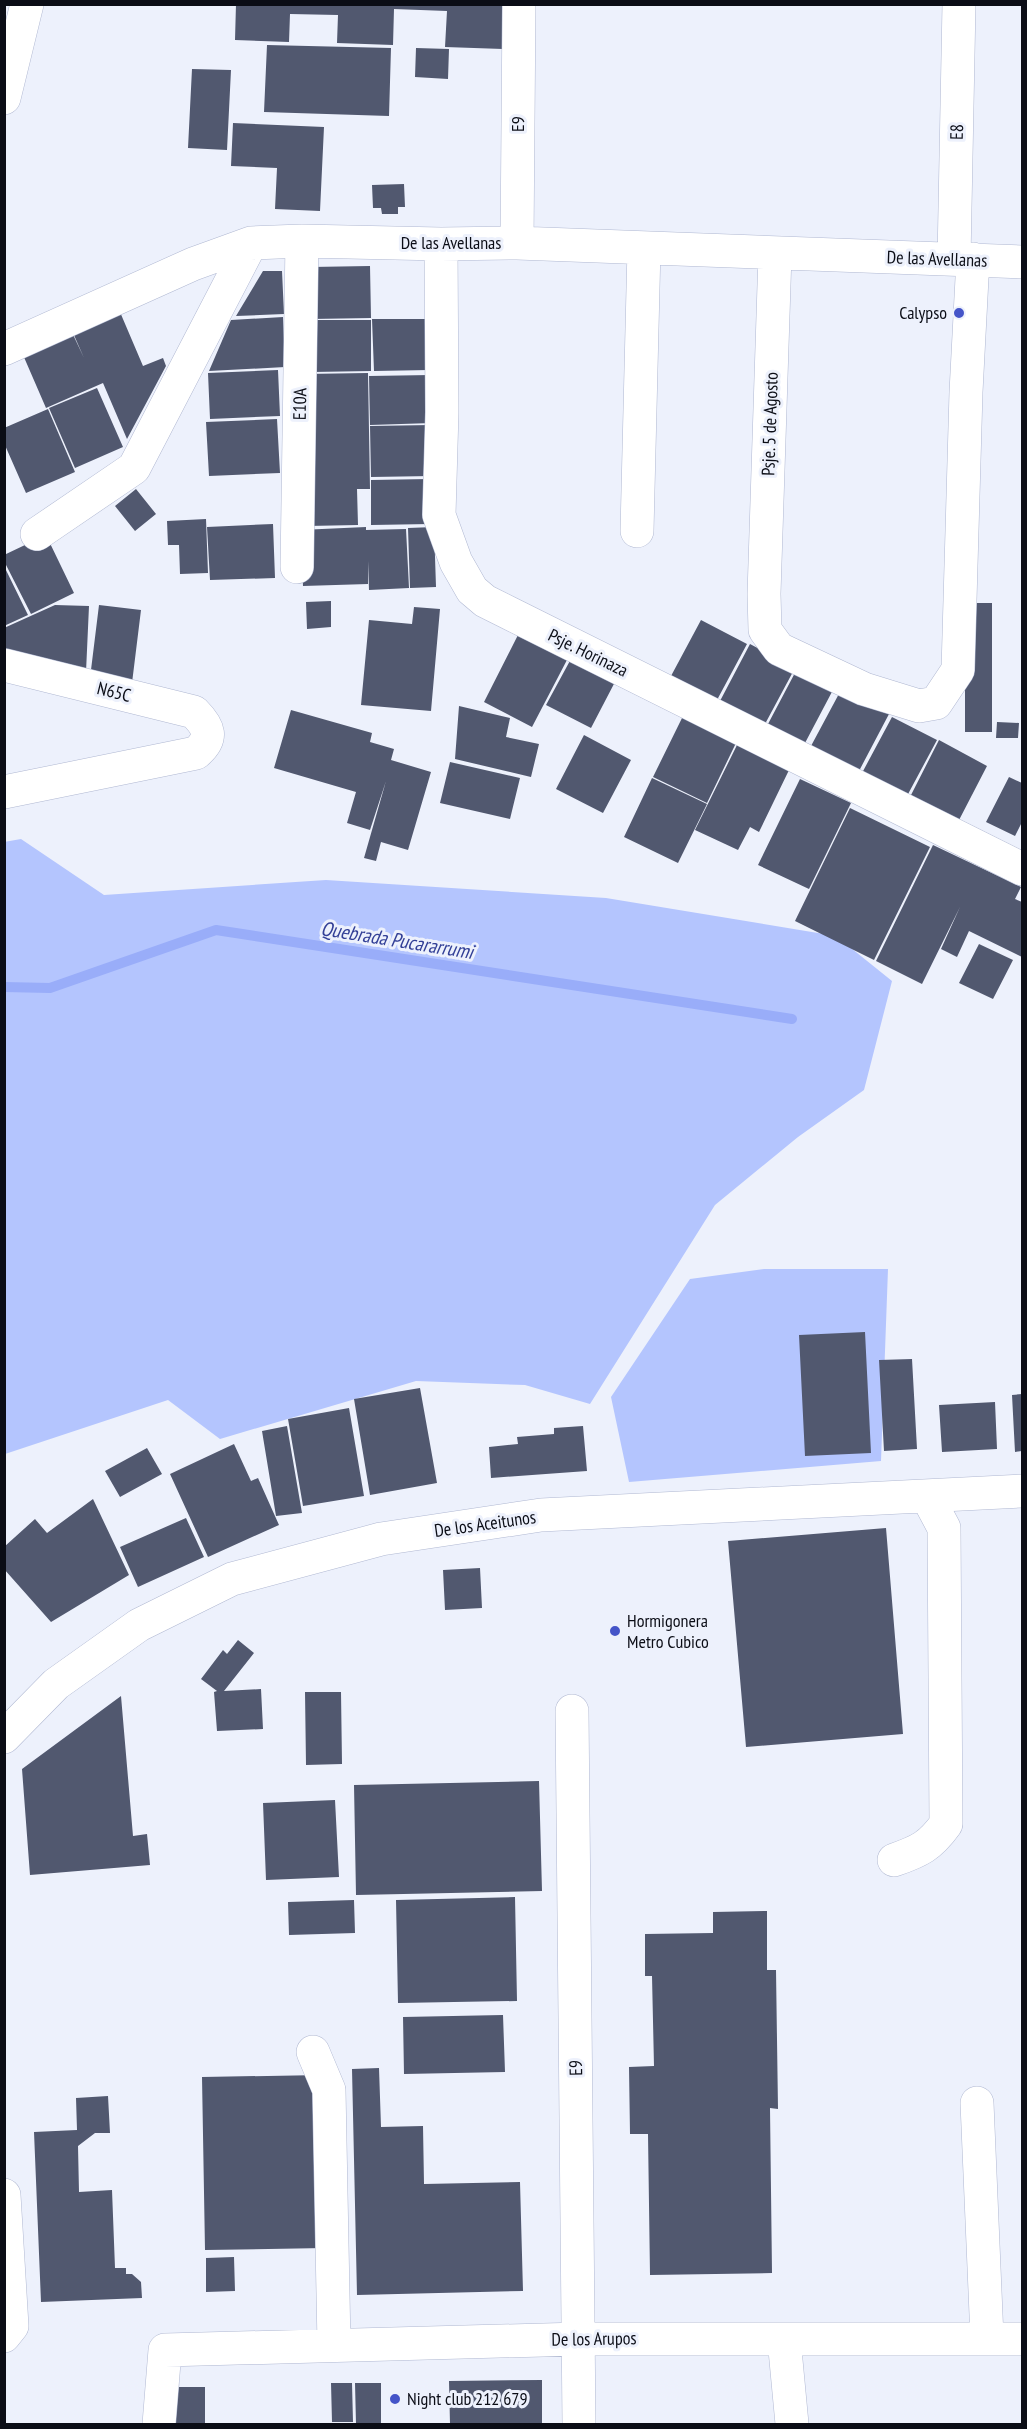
<svg xmlns="http://www.w3.org/2000/svg" width="1027" height="2429" viewBox="0 0 1027 2429" font-family="'PT Sans Narrow',sans-serif">
<style>
.green{fill:#b4c5fe}
.lines{fill:none;stroke-linecap:round;stroke-linejoin:round}
.stream{stroke:#99adf9;stroke-width:10}
.building{fill:#51586f}
.minor-casing{stroke:#b0b8d2;stroke-width:34}
.minor{stroke:#fff;stroke-width:33}
.poi-dot{fill:#4454c8;stroke:#edf1fc;stroke-width:2}
.labels{text-anchor:middle;stroke-width:6;stroke-linejoin:round;paint-order:stroke}
.street-label{font-size:18px;fill:#0b0d16;stroke:#edf1fc}
.poi-label{font-size:18px;fill:#0b0d16;stroke:#edf1fc;text-anchor:start}
.water-label{font-size:20px;font-style:italic;fill:#334097;stroke:#edf1fc}
</style>
<rect width="100%" height="100%" fill="#edf1fc"/>
<path class="green" d="M 21,839 L 104,895 L 326,880 L 606,898 L 836,936 L 892,981 L 864,1090 L 798,1137 L 715,1205 L 590,1404 L 525,1385 L 416,1381 L 220,1439 L 168,1400 L 5,1454 L 4,842 Z
M 764,1269 L 888,1269 L 881,1461 L 629,1482 L 611,1397 L 690,1279 Z"/>
<g class="lines">
<path class="stream" d="M 4,987 L 50,988 L 216,930 L 792,1019"/>
</g>
<path class="building" d="M 236,4 L 504,4 L 503,49 L 445,47 L 447,11 L 394,9 L 393,45 L 337,43 L 338,15 L 290,14 L 289,42 L 235,40 Z
M 267,45 L 391,48 L 389,116 L 264,112 Z
M 416,48 L 449,49 L 448,79 L 415,77 Z
M 192,69 L 231,70 L 227,150 L 188,148 Z
M 233,123 L 324,127 L 320,211 L 275,209 L 277,168 L 231,166 Z
M 404,184 L 405,207 L 398,207 L 398,214 L 382,214 L 381,208 L 373,208 L 372,185 Z
M 370,266 L 371,318 L 311,319 L 311,267 Z
M 263,271 L 282,271 L 284,314 L 236,316 Z
M 117,305 L 143,366 L 163,358 L 166,366 L 127,439 L 103,383 L 46,408 L 20,348 L 69,326 L 84,358 L 70,326 Z
M 283,317 L 285,367 L 209,371 L 231,320 Z
M 372,319 L 429,319 L 429,370 L 374,371 Z
M 311,320 L 371,320 L 371,371 L 312,372 Z
M 278,370 L 280,416 L 210,419 L 208,373 Z
M 368,373 L 370,489 L 357,489 L 358,525 L 307,526 L 305,374 Z
M 431,375 L 432,423 L 370,425 L 369,376 Z
M 97,388 L 123,447 L 75,468 L 49,408 Z
M 48,409 L 75,472 L 26,493 L 4,443 L 4,428 Z
M 277,419 L 280,473 L 209,476 L 206,422 Z
M 431,425 L 432,476 L 371,477 L 370,426 Z
M 429,479 L 430,524 L 371,525 L 371,480 Z
M 136,489 L 156,514 L 135,531 L 115,506 Z
M 206,519 L 208,573 L 180,574 L 179,545 L 168,545 L 167,521 Z
M 273,524 L 275,578 L 210,580 L 207,527 Z
M 366,527 L 366,530 L 406,529 L 409,588 L 369,590 L 368,561 L 368,584 L 303,586 L 300,530 Z
M 434,527 L 436,587 L 410,588 L 408,528 Z
M 46,535 L 74,593 L 31,614 L 4,561 L 4,555 Z
M 4,566 L 28,615 L 4,626 Z
M 331,601 L 331,627 L 307,629 L 306,602 Z
M 965,603 L 992,603 L 992,732 L 965,732 Z
M 55,605 L 89,606 L 86,672 L 4,650 L 4,628 Z
M 99,605 L 141,610 L 132,683 L 90,678 Z
M 414,607 L 440,609 L 431,711 L 361,705 L 369,620 L 412,624 Z
M 701,620 L 747,644 L 717,700 L 671,676 Z
M 519,633 L 568,658 L 532,727 L 484,702 Z
M 750,644 L 795,668 L 765,724 L 720,701 Z
M 572,657 L 616,680 L 591,728 L 546,705 Z
M 797,669 L 834,688 L 805,743 L 768,724 Z
M 841,690 L 889,714 L 859,771 L 811,746 Z
M 459,706 L 510,718 L 506,737 L 539,744 L 531,777 L 455,759 Z
M 291,710 L 372,733 L 370,742 L 394,749 L 391,760 L 431,772 L 408,850 L 381,842 L 376,861 L 364,858 L 386,781 L 370,830 L 347,823 L 356,792 L 274,768 Z
M 683,716 L 736,743 L 707,803 L 653,777 Z
M 892,717 L 937,740 L 907,796 L 862,773 Z
M 997,722 L 1019,723 L 1018,738 L 996,738 Z
M 584,735 L 631,760 L 603,813 L 556,789 Z
M 939,740 L 987,766 L 958,822 L 910,797 Z
M 738,743 L 790,768 L 759,832 L 750,827 L 738,850 L 695,830 Z
M 450,762 L 520,778 L 510,819 L 440,803 Z
M 1009,777 L 1022,783 L 1022,822 L 1015,836 L 986,822 Z
M 652,778 L 707,804 L 678,863 L 624,837 Z
M 800,779 L 851,803 L 809,889 L 758,865 Z
M 850,808 L 930,847 L 874,960 L 795,921 Z
M 933,845 L 1021,887 L 1015,899 L 1022,902 L 1022,957 L 969,931 L 957,957 L 941,949 L 960,907 L 922,984 L 876,961 Z
M 979,944 L 1013,960 L 993,999 L 959,983 Z
M 865,1332 L 871,1453 L 805,1456 L 799,1335 Z
M 912,1359 L 917,1449 L 884,1451 L 879,1360 Z
M 420,1388 L 437,1483 L 370,1495 L 354,1399 Z
M 1022,1394 L 1022,1451 L 1015,1452 L 1012,1395 Z
M 995,1402 L 997,1449 L 942,1452 L 939,1405 Z
M 349,1408 L 364,1496 L 303,1506 L 288,1419 Z
M 287,1426 L 302,1513 L 276,1516 L 262,1431 Z
M 583,1426 L 587,1471 L 491,1478 L 489,1447 L 518,1444 L 517,1437 L 554,1434 L 554,1428 Z
M 234,1444 L 251,1481 L 258,1478 L 279,1525 L 208,1557 L 170,1474 Z
M 147,1448 L 162,1474 L 120,1497 L 105,1471 Z
M 93,1499 L 129,1575 L 51,1622 L 4,1569 L 4,1547 L 35,1519 L 47,1533 Z
M 186,1518 L 204,1557 L 138,1587 L 120,1547 Z
M 886,1528 L 903,1734 L 746,1747 L 728,1541 Z
M 480,1568 L 482,1608 L 445,1610 L 443,1570 Z
M 238,1640 L 254,1653 L 224,1691 L 261,1689 L 263,1729 L 217,1731 L 214,1692 L 217,1691 L 201,1679 L 223,1650 L 227,1654 Z
M 305,1692 L 341,1692 L 342,1764 L 306,1765 Z
M 121,1696 L 133,1836 L 147,1834 L 150,1865 L 30,1875 L 22,1769 Z
M 539,1781 L 542,1891 L 356,1895 L 354,1785 Z
M 335,1800 L 339,1877 L 266,1880 L 263,1803 Z
M 515,1897 L 517,2001 L 398,2003 L 396,1900 Z
M 354,1900 L 355,1933 L 289,1935 L 288,1902 Z
M 767,1911 L 767,1970 L 776,1970 L 778,2109 L 770,2108 L 772,2273 L 650,2275 L 648,2134 L 630,2134 L 629,2067 L 654,2066 L 652,1976 L 645,1976 L 645,1934 L 713,1933 L 713,1912 Z
M 503,2015 L 505,2072 L 404,2074 L 403,2017 Z
M 379,2068 L 381,2127 L 423,2126 L 424,2184 L 520,2182 L 523,2291 L 357,2295 L 352,2069 Z
M 322,2075 L 325,2248 L 205,2250 L 202,2077 Z
M 108,2096 L 110,2133 L 95,2133 L 78,2146 L 79,2192 L 112,2190 L 115,2268 L 126,2268 L 126,2274 L 132,2274 L 141,2282 L 142,2298 L 41,2302 L 34,2132 L 77,2130 L 76,2098 Z
M 234,2257 L 235,2291 L 206,2292 L 206,2258 Z
M 542,2380 L 542,2424 L 450,2424 L 449,2381 Z
M 331,2383 L 352,2383 L 353,2422 L 332,2422 Z
M 355,2383 L 381,2383 L 381,2424 L 356,2424 Z
M 173,2387 L 205,2387 L 205,2424 L 173,2424 Z"/>
<g class="lines">
<defs>
<path id="minor" d="M 4,98 L 27,4
M 517,243 L 519,4
M 441,244 L 442,412 L 439,515 L 456,562 L 472,590 L 485,601 L 509,613 L 1022,869
M 775,254 L 764,594 L 765,630 L 779,649 L 864,689 L 919,706 L 936,703 L 958,670 L 966,392 L 973,259
M 954,259 L 959,4
M 4,349 L 193,264 L 251,243 L 302,241 L 441,244 L 517,243 L 1022,262
M 637,531 L 644,248
M 37,534 L 134,468 L 251,243
M 297,567 L 302,241
M 4,665 L 194,712 C 209,727 214,738 196,753 L 4,792
M 572,1711 L 579,2424
M 4,1737 L 56,1684 L 139,1625 L 232,1579 L 381,1539 L 541,1515 L 1022,1491
M 894,1860 C 920,1851 930,1846 946,1824 L 944,1528 L 927,1496
M 313,2052 L 329,2090 L 334,2345
M 977,2103 L 987,2338
M 4,2195 L 12,2326 L 4,2336
M 784,2339 L 792,2424
M 159,2424 L 165,2350 L 579,2339 L 1022,2339"/>
</defs>
<use href="#minor" class="minor-casing"/>
<use href="#minor" class="minor"/>
</g>
<g class="poi-dot">
<circle cx="959" cy="313" r="6"/>
<circle cx="615" cy="1631" r="6"/>
<circle cx="395" cy="2399" r="6"/>
</g>
<g class="labels">
<g class="street-label">
<text transform="translate(518 124) rotate(-90)" y="6">E9</text>
<text transform="translate(957 132) rotate(-89)" y="6">E8</text>
<text x="451" y="249">De las Avellanas</text>
<text transform="translate(937 259) rotate(2)" y="6">De las Avellanas</text>
<text transform="translate(300 404) rotate(-89)" y="6">E10A</text>
<text transform="translate(770 424) rotate(-88)" y="6">Psje. 5 de Agosto</text>
<text transform="translate(588 653) rotate(26)" y="6">Psje. Horinaza</text>
<text transform="translate(114 692) rotate(14)" y="6">N65C</text>
<text transform="translate(485 1524) rotate(-8)" y="6">De los Aceitunos</text>
<text transform="translate(576 2068) rotate(-91)" y="6">E9</text>
<text transform="translate(594 2339) rotate(-1)" y="6">De los Arupos</text>
</g>
<g class="poi-label">
<text x="947" y="319" text-anchor="end">Calypso</text>
<text x="627" y="1627">Hormigonera<tspan x="627" dy="21">Metro Cubico</tspan></text>
<text x="407" y="2405">Night club 212 679</text>
</g>
<g class="water-label">
<text transform="translate(397 940) rotate(9)" y="7">Quebrada Pucararrumi</text>
</g>
</g>
<rect width="1027" height="2429" fill="none" stroke="#0b0d16" stroke-width="12"/>
</svg>
